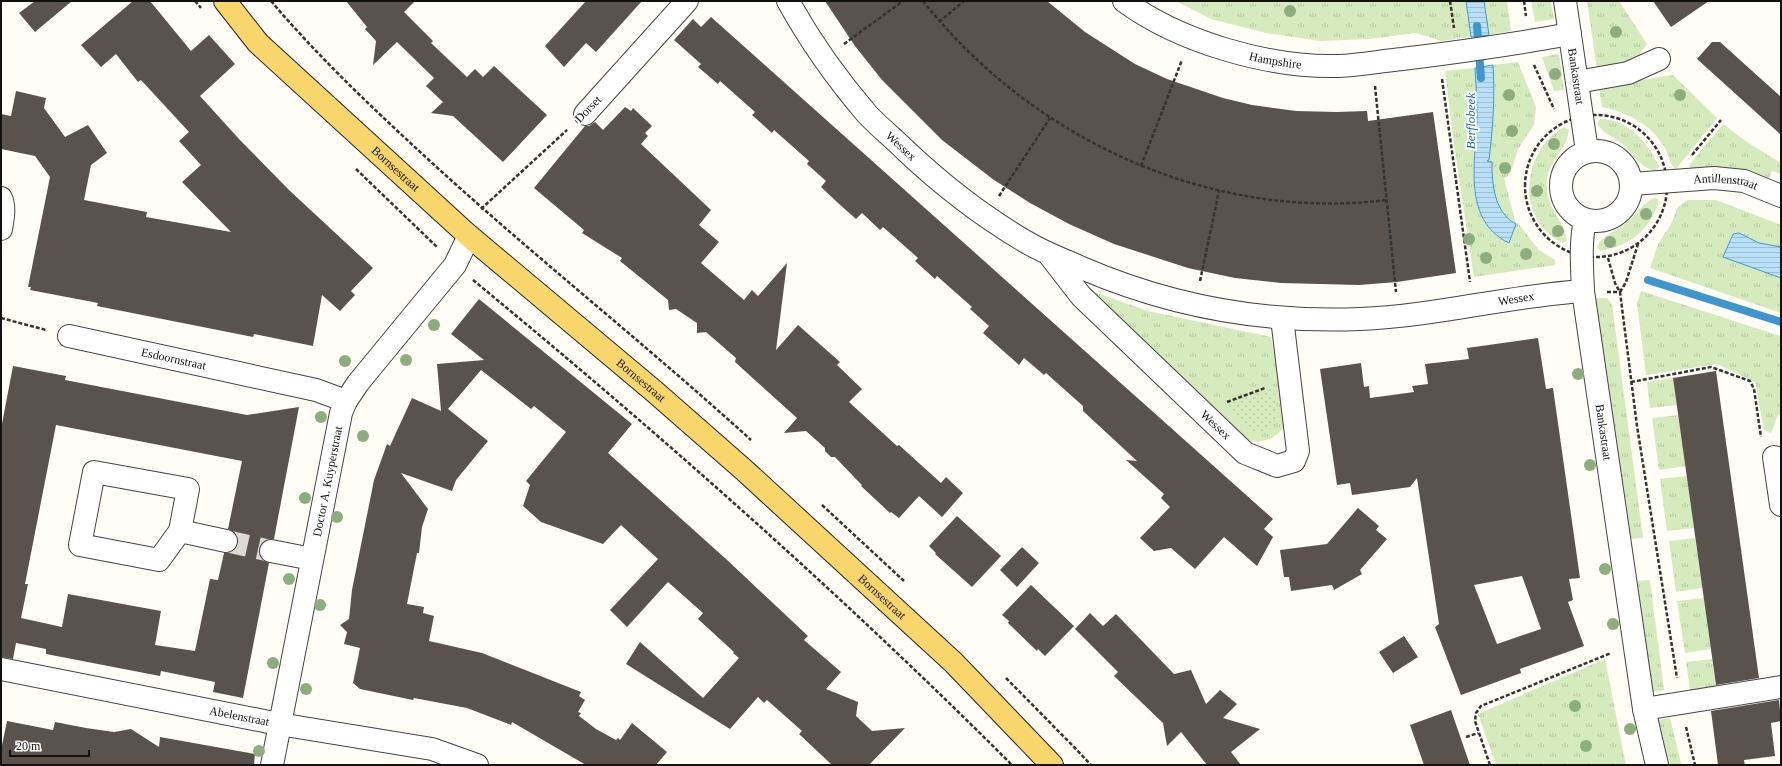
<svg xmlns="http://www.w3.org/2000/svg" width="1782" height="766" viewBox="0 0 1782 766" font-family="Georgia,serif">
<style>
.grass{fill:url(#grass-tufts)}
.park{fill:url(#park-dots)}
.water{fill:url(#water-rules);stroke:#3f96cf}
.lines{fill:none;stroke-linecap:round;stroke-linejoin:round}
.stream{stroke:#3f96cf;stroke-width:8}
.building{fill:#5a524d;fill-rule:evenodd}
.minor-tunnel{stroke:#dbdad3;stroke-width:22;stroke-dasharray:22 11;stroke-linecap:butt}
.minor-casing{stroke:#444;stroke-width:24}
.major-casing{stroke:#222;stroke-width:24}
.path{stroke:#333;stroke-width:2.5;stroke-dasharray:4 2;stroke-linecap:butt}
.minor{stroke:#fff;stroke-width:22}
.major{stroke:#f9d66b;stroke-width:22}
.tree{fill:#8dad7f}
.labels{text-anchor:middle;stroke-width:4;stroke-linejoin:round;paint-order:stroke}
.street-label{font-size:12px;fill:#111;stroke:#fff}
.water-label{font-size:13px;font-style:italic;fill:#1768a6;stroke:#fff}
</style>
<defs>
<pattern id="grass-tufts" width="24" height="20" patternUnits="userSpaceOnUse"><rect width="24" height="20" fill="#d5ebbd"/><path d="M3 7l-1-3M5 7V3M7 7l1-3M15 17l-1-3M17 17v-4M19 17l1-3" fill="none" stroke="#b6c8a1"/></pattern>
<pattern id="park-dots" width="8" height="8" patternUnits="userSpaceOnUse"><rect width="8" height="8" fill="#d5ebbd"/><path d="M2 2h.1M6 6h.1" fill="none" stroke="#b6c8a1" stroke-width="1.8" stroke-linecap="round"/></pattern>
<pattern id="water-rules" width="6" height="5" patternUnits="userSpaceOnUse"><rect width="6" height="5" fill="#b9e0f7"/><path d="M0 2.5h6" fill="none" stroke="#9ebfd3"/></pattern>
</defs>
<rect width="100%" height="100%" fill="#fffdf5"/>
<path class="grass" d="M 1176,1 L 1466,1 L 1471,37 L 1441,41 L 1416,33 L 1369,39 L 1320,41 L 1266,33 L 1211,19 Z
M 1484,1 L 1507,1 L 1511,31 L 1489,35 Z
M 1531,1 L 1551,1 L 1554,19 L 1535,22 Z
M 1587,1 L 1619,1 L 1647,44 L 1633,64 L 1597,70 Z
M 1559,54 L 1564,90 L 1554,91 L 1542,57 Z
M 1518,62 L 1536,107 L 1534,125 L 1518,149 L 1510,175 L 1504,178 L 1516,224 C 1494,213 1493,183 1492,162 L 1487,160 L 1489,160 C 1493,128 1495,97 1493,65 Z
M 1475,68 C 1476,84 1477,100 1477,117 C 1475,159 1461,220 1509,243 L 1507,251 L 1517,222 L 1539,250 L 1555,260 L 1555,265 L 1474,277 L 1453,138 L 1445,71 Z
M 1673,75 L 1717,118 L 1676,169 C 1670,165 1668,154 1665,148 C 1651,124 1627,112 1602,107 L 1599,87 Z
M 1600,119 C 1628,119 1649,143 1659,167 L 1655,171 C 1637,166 1634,153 1621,143 C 1612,136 1605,135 1597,124 Z
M 1723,124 L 1747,142 L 1781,163 L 1781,174 L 1772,171 L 1769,178 L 1744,171 L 1690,171 L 1690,164 Z
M 1564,127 L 1569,130 C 1566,154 1544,162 1547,189 C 1548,209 1564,221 1567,241 L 1563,243 C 1515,220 1521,152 1564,127 Z
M 1656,197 L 1659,201 C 1650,230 1630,246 1600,251 L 1597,247 C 1603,234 1615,232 1625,224 C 1636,215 1642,203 1656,197 Z
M 1688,200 L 1716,200 L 1781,225 L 1781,247 L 1759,243 L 1739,233 L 1732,234 L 1723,257 L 1781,278 L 1781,313 L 1650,268 L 1658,244 L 1671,224 L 1678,207 Z
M 1091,291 L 1148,311 L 1271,337 L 1286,413 L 1284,426 L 1279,433 L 1270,439 L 1257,442 L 1245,439 Z
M 1641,291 L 1781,336 L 1781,416 L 1778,415 L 1771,433 L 1764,430 L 1755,382 L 1717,364 L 1646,375 L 1637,303 Z
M 1595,298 L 1607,298 L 1612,304 L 1643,538 L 1630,539 Z
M 1673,378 L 1677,405 L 1650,408 L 1647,382 Z
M 1678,415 L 1686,466 L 1659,470 L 1652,418 Z
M 1687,476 L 1694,528 L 1667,531 L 1660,479 Z
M 1695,538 L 1703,588 L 1676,592 L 1669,541 Z
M 1650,580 L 1664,690 L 1653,692 L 1637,581 Z
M 1704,598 L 1711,649 L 1685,653 L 1677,601 Z
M 1605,659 L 1626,765 L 1496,765 L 1478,714 Z
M 1712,659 L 1716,686 L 1690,690 L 1686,662 Z
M 1670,718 L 1681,763 L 1682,765 L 1669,765 L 1658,720 Z"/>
<path class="park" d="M 1273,387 C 1276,403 1283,420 1267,429 C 1263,432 1257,433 1252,431 C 1242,426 1233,413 1225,405 Z"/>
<path class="water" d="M 1466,1 L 1484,1 L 1489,35 L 1471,37 Z
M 1493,65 C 1495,97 1493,128 1489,160 L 1487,161 L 1492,162 C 1492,183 1494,213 1516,224 L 1509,243 C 1461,220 1476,159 1477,117 C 1477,101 1476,84 1475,68 Z
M 1739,233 L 1759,243 L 1781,247 L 1781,278 L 1723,257 L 1733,234 Z"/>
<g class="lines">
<path class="stream" d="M 1477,26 L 1481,78
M 1648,280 L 1781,322"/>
</g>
<path class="building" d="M 35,1 L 72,1 L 35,32 L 19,13 Z
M 133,1 L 150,1 L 191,51 L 209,35 L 235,64 L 200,96 L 239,139 L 289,190 L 373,268 L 351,291 L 355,295 L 340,311 L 322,295 L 313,346 L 254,334 L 253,337 L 97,306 L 98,303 L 30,290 L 31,287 L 28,287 L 50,177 L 35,156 L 1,149 L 1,114 L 11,116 L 16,91 L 46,98 L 44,108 L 65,137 L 88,125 L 107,153 L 91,165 L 84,200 L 147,212 L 146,217 L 231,232 L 182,182 L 201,165 L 179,141 L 189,132 L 141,80 L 138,82 L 116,54 L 101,67 L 81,45 Z
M 346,1 L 415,1 L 404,12 L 433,41 L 431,43 L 467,77 L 475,69 L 483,77 L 494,66 L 547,115 L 503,162 L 453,116 L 431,113 L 443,102 L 426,86 L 434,78 L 397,42 L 373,65 L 376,41 L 365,29 L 367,27 Z
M 586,1 L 642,1 L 596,52 L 586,43 L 564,67 L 545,46 Z
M 825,1 L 1047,1 L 1085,32 L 1135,64 L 1167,79 L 1223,98 L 1252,105 L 1296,111 L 1337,112 L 1367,111 L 1368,121 L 1433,112 L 1456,273 L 1397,282 L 1359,285 L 1281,283 L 1235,278 L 1188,268 L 1114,244 L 1069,224 L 1030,203 L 994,180 L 942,140 L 882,80 L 855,46 Z
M 1653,1 L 1709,1 L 1671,27 Z
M 711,17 L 1273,519 L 1264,529 L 1273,537 L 1257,566 L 1224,537 L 1195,569 L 1171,548 L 1154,551 L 1140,538 L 1170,507 L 1161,498 L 1164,494 L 1126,460 L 1137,461 L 1083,411 L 1083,406 L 1046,373 L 1044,375 L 1024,358 L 1019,365 L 983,333 L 989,326 L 970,309 L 972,307 L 937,276 L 935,279 L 915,261 L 918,258 L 883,227 L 880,230 L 862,213 L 856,219 L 838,203 L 821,187 L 826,181 L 807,164 L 809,161 L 774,130 L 772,133 L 752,115 L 755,112 L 720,81 L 718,84 L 698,67 L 701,64 L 674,40 L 693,19 L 701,27 Z
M 1712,42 L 1720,42 L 1781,97 L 1781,135 L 1697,59 Z
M 625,107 L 631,111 L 633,108 L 652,126 L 645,133 L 648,136 L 641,144 L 711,210 L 699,225 L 719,242 L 701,263 L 744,300 L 752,290 L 758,296 L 787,263 L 776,350 L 798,325 L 840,362 L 837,365 L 862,389 L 849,402 L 897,446 L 899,445 L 941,483 L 946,477 L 963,493 L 942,517 L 919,496 L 899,518 L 891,512 L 890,513 L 861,486 L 862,485 L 855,478 L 835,457 L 831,457 L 825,451 L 825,448 L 806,431 L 784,433 L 797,418 L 735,362 L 736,358 L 706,332 L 697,333 L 697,323 L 676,309 L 669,310 L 668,300 L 620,261 L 622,258 L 582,233 L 584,230 L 534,188 L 585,126 L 589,126 L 595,122 L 603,130 Z
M 479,299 L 632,424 L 608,453 L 726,559 L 808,636 L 804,640 L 841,672 L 826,689 L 858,702 L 856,716 L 872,731 L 905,728 L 869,765 L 832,765 L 799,734 L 802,731 L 767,700 L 764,703 L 758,697 L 730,729 L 626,664 L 640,642 L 703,698 L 739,658 L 733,653 L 734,652 L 698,619 L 703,613 L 668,582 L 627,627 L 610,610 L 658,559 L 621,525 L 603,544 L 541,522 L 523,506 L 530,485 L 526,481 L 566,432 L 534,406 L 531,409 L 481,370 L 448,409 L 488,441 L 456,480 L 452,491 L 401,473 L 428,509 L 422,527 L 419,553 L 417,553 L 407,604 L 424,607 L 423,613 L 434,616 L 429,641 L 482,653 L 581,692 L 579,696 L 585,700 L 578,712 L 581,713 L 579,716 L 596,729 L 616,740 L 618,738 L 620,740 L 632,723 L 667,752 L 656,765 L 586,765 L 512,722 L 511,725 L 467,708 L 414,698 L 413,700 L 360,689 L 353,683 L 360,648 L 344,644 L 347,632 L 340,625 L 349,619 L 352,590 L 374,480 L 387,444 L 390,446 L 412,398 L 441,411 L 437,364 L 484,360 L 451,334 Z
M 1538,338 L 1546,389 L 1553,388 L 1580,578 L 1569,579 L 1573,600 L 1568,602 L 1584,646 L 1520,669 L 1521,673 L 1461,695 L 1435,627 L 1439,624 L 1417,478 L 1410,487 L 1352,495 L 1350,483 L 1337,485 L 1320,369 L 1361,363 L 1364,387 L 1369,386 L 1370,398 L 1414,392 L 1412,386 L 1428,384 L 1425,364 L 1469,359 L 1467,348 ZM 1522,576 L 1541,629 L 1497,644 L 1474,585 Z
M 13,366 L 66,376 L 65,380 L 247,415 L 299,407 L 274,539 L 267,539 L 262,543 L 259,549 L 259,555 L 263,560 L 269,563 L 243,698 L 213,692 L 215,682 L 161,671 L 160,676 L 46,654 L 46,649 L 16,643 L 13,659 L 1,657 L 1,429 ZM 56,425 L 242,461 L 228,529 L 234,532 L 238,537 L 238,544 L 235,549 L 230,553 L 224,553 L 218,580 L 210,579 L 195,651 L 155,645 L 161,611 L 68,594 L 62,627 L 21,618 L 28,584 L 25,584 Z
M 1716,371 L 1759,678 L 1716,685 L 1673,378 Z
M 1358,508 L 1379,526 L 1376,530 L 1387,539 L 1360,570 L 1362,574 L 1334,590 L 1332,585 L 1291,591 L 1289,577 L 1284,577 L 1280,550 L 1327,544 Z
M 957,516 L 1001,556 L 972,587 L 935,554 L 936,553 L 929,546 Z
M 1022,547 L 1039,563 L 1017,587 L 1000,570 Z
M 1031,585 L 1074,626 L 1045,656 L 1038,649 L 1037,651 L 1008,623 L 1009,621 L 1002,615 Z
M 1090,613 L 1103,626 L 1116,614 L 1174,674 L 1191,670 L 1206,704 L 1220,690 L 1237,704 L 1223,718 L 1260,729 L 1231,752 L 1241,765 L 1207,765 L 1181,732 L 1167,746 L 1163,723 L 1114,676 L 1118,672 L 1075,629 Z
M 1404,636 L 1418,657 L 1393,673 L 1379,652 Z
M 1779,700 L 1781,721 L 1771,723 L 1775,756 L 1744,760 L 1745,765 L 1718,765 L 1711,711 Z
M 1451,710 L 1470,765 L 1424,765 L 1410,725 Z
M 7,721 L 53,730 L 55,722 L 86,728 L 114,732 L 131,729 L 159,747 L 160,737 L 255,754 L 254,765 L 1,765 L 1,750 Z"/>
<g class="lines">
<path class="minor-tunnel" d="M 226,541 L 271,551"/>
<defs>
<g id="minor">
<path id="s1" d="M 788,1 C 810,41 837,79 867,114 C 878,126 892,137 904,149 C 942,185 983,217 1028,243 C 1045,253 1064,260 1082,268 C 1170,306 1264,323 1360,319 C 1435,316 1508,296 1583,291"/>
<path id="s2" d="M 1124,1 C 1180,42 1269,68 1339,66 C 1360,65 1381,61 1402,59 C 1459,52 1515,44 1570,34"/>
<path id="s3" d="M 1565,1 L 1587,151"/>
<path d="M 1577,82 L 1628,73 L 1659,59"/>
<path d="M 585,114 L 687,1"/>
<circle cx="1596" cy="186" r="35"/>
<path id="s4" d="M 1632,184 L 1714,178 L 1744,181 L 1781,196"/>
<path d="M 1,198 C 5,207 3,218 1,229"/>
<path id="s5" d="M 1585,220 C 1580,243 1582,267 1583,291 L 1644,709 L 1657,765"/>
<path id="s6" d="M 1050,256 L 1081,296 L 1245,453 L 1277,466 L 1294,461 L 1298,451 L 1282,318"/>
<path id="s7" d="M 69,336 L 316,390 L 346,401"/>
<path d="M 1781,459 L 1774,457 L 1781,505"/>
<path d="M 180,531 L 159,560 L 80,545 L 94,472 L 188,489 L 180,531 L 226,541"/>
<path d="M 271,551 L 312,559"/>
<path id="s8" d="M 1,669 L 279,724 L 432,749 L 477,765"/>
<path d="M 1644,709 L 1781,687"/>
<path id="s9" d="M 272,765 L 341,413 L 346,401 L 358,383 L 455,265 L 469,236"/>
</g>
<g id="major">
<path id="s10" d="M 225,1 L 258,43 L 469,236 L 655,392 L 744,470 L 953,662 L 1052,765"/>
</g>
</defs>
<use href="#minor" class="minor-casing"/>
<use href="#major" class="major-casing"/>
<path class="path" d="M 195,1 L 201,8
M 271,1 C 316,54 367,103 418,150 C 526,250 642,341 751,440
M 923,1 C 1032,139 1210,222 1387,200
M 1450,1 L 1454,28
M 1524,1 L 1526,16
M 939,22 L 964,1
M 844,44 L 903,1
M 1534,65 L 1554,109
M 1442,79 L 1470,282
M 1375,86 L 1396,292
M1525 186a71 71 0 1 1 142 0a71 71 0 1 1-142 0Z
M 1692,155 L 1721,120
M 1141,166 L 1182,60
M 356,169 L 437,247
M 999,196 L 1050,118
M 481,209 L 567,130
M 1608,258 L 1615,283 L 1620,292 L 1637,426 L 1677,678
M 473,280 C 660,434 841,594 1012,765
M 1200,281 L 1219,191
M 1607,292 L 1620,292
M 1620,292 L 1626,282 L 1638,244
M 1,318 L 46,330
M 1631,382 L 1711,367 L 1750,381 L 1754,389 L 1761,437
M 1227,402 L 1265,388
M 822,505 L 904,581
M 1006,678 L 1074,747 L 1091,765
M 1686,727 L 1695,765
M 1466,737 L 1478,733
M 1490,765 L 1475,721 L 1476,713 L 1481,706 L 1611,653"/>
<use href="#minor" class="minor"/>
<use href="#major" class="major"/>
</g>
<g class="tree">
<circle cx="1290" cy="11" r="6"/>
<circle cx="1616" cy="32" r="6"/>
<circle cx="1555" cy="74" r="6"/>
<circle cx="1509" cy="95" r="6"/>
<circle cx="1680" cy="95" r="6"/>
<circle cx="1512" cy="131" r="6"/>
<circle cx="1554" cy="144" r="6"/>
<circle cx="1505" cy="168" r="6"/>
<circle cx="1537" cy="191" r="6"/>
<circle cx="1646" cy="214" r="6"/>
<circle cx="1558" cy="231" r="6"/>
<circle cx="1469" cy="239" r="6"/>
<circle cx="1610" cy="242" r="6"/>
<circle cx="1526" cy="254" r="6"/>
<circle cx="1486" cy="258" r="6"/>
<circle cx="434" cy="325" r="6"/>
<circle cx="406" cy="360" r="6"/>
<circle cx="345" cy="361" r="6"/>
<circle cx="1578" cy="374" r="6"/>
<circle cx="321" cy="417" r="6"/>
<circle cx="363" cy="436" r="6"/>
<circle cx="1590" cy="465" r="6"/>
<circle cx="305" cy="498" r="6"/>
<circle cx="337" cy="517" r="6"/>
<circle cx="1605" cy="569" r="6"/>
<circle cx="289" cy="579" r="6"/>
<circle cx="320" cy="605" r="6"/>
<circle cx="1613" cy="624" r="6"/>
<circle cx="273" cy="663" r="6"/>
<circle cx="306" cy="689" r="6"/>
<circle cx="1575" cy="706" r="6"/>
<circle cx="1630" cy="729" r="6"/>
<circle cx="1586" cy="746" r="6"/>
<circle cx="259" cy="751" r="6"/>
</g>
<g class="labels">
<g class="street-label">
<text dy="4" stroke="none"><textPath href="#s2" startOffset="164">Hampshire</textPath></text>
<text dy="4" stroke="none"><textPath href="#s3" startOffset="76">Bankastraat</textPath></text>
<text transform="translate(588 109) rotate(-46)" y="4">Dorset</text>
<text dy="4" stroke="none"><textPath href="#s1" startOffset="185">Wessex</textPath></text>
<text dy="4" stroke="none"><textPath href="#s10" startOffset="240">Bornsestraat</textPath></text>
<text dy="4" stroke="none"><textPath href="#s4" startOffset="94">Antillenstraat</textPath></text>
<text dy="4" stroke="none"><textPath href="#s1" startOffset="847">Wessex</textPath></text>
<text dy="4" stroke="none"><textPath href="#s7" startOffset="107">Esdoornstraat</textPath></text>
<text dy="4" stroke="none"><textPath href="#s10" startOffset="564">Bornsestraat</textPath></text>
<text dy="4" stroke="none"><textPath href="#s6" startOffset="237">Wessex</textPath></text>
<text dy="4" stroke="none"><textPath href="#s5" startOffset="214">Bankastraat</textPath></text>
<text dy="4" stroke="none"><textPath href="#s9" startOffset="289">Doctor A. Kuyperstraat</textPath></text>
<text dy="4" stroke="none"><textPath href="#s10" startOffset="888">Bornsestraat</textPath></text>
<text dy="4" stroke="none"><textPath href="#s8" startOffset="243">Abelenstraat</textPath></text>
</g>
<g class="water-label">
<text transform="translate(1470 121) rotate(-90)" y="5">Berflobeek</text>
</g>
</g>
<rect width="1782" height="766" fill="none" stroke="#111111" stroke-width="4"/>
<path d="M10 750v6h79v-6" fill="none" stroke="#111111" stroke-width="2"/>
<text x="16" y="750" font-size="12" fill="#111111" stroke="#ffffff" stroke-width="3" paint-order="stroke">20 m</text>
</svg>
